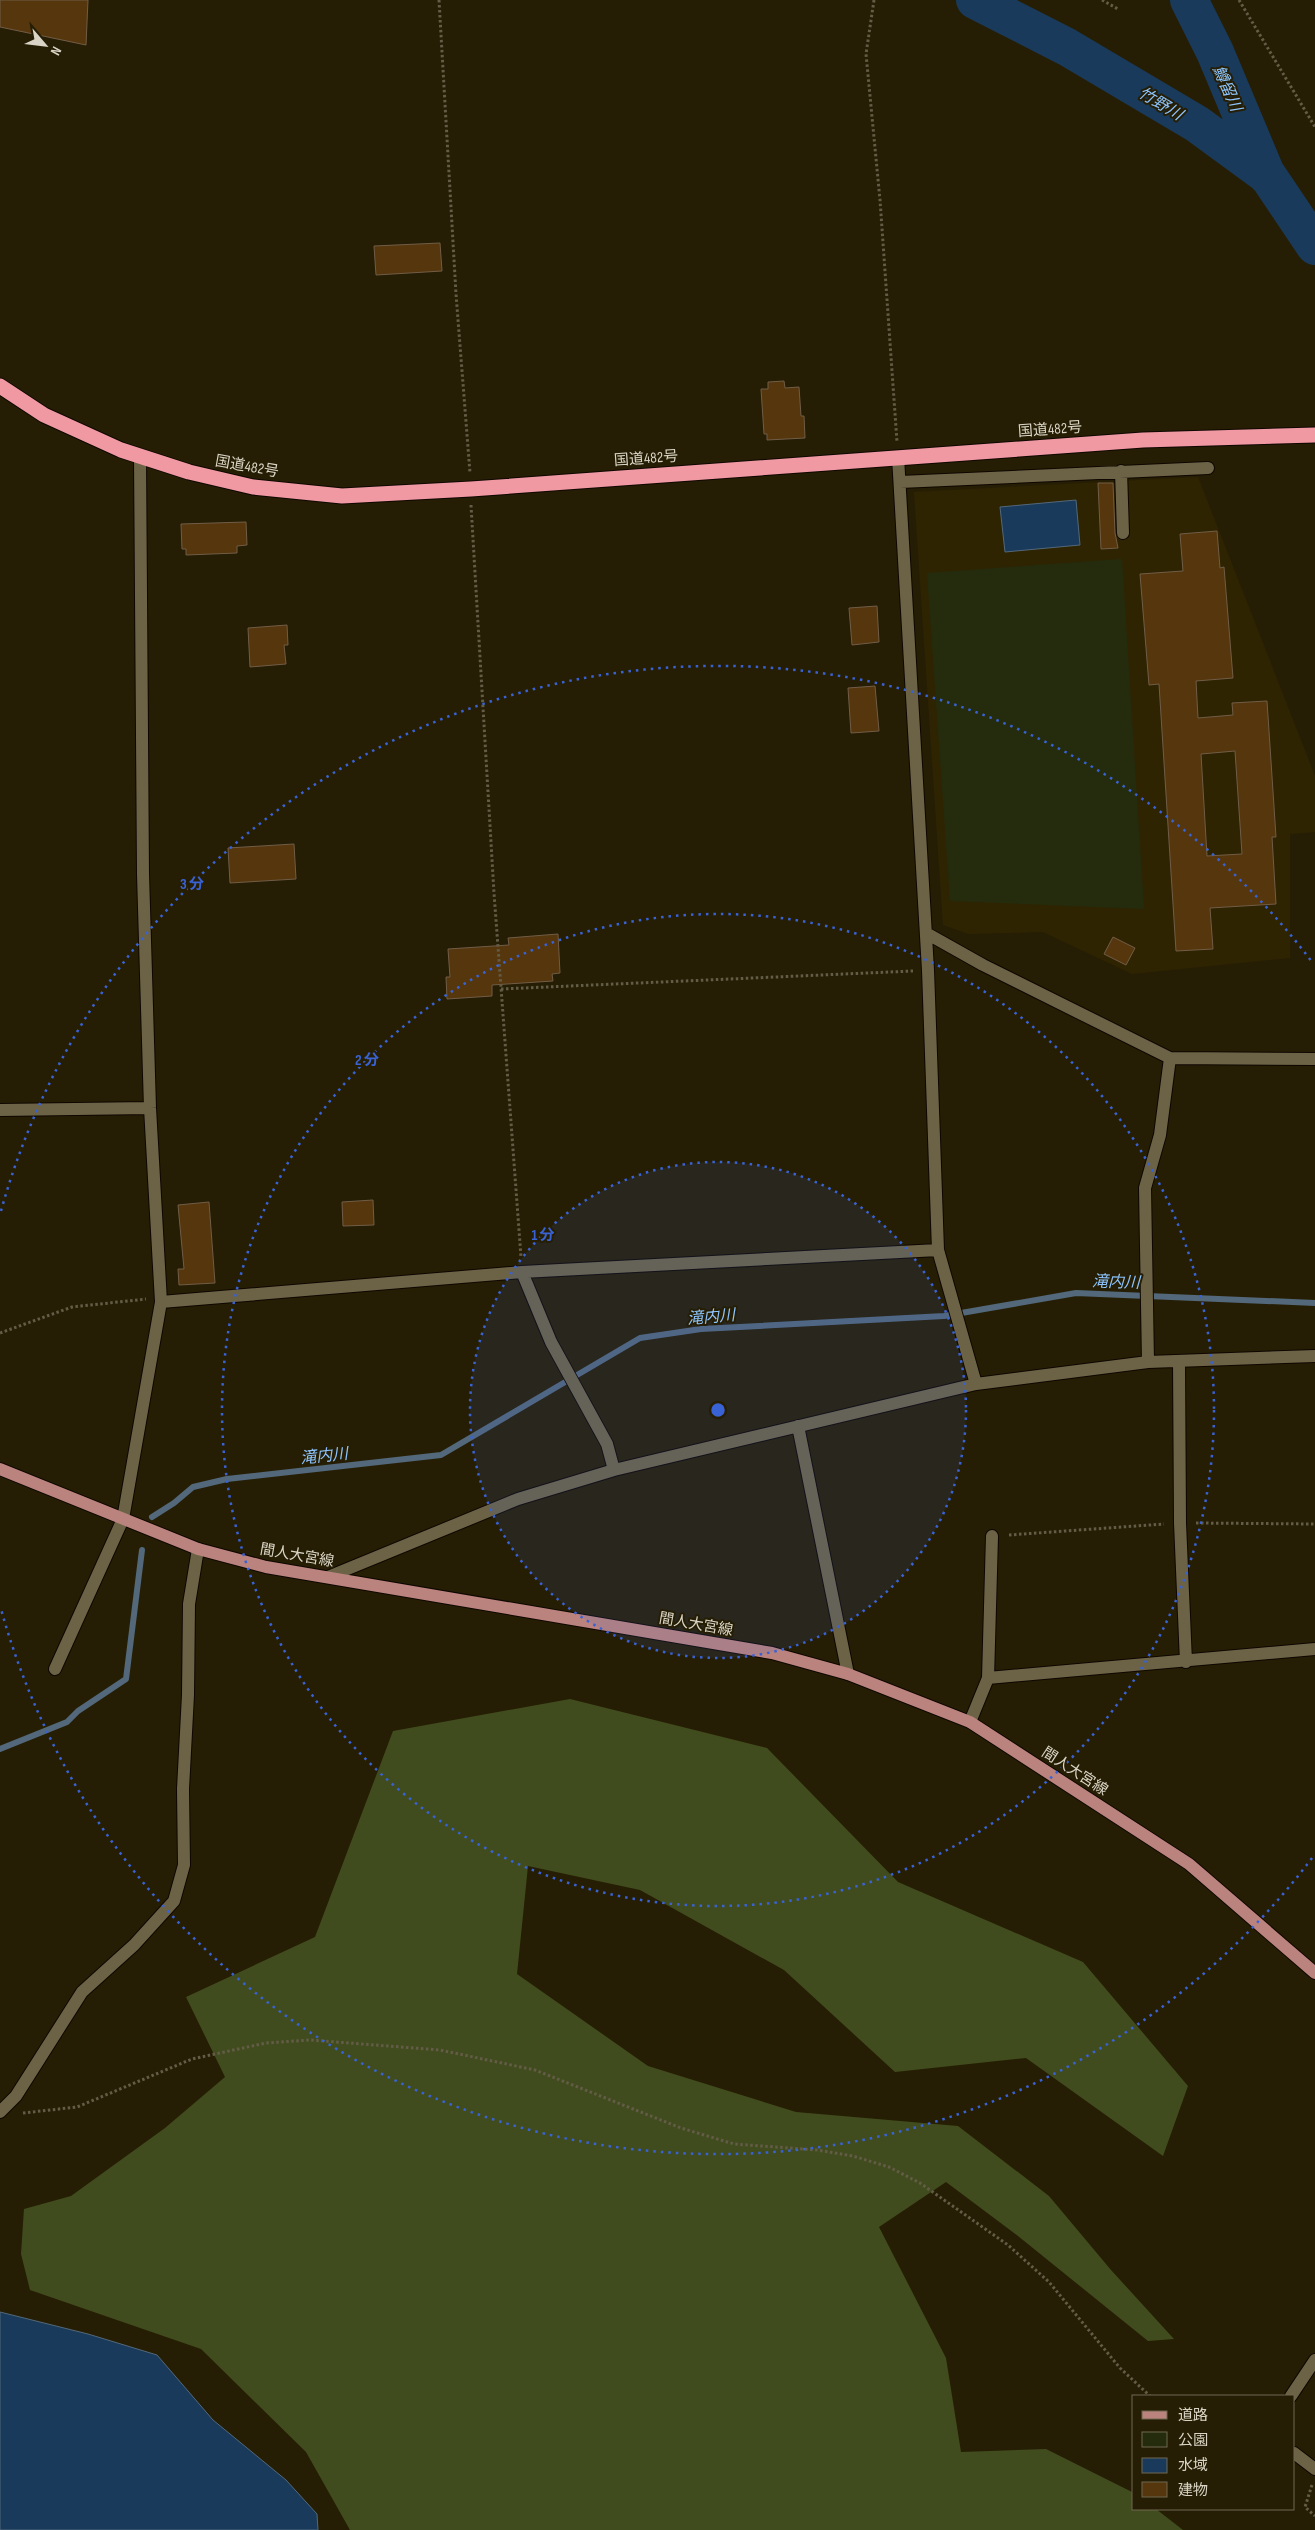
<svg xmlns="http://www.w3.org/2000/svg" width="1315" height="2530" viewBox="0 0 1315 2530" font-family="'Sofia Sans Condensed','Noto Sans JP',sans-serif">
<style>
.built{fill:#2f2402}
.green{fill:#242c0d}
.forest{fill:#414c1e}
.water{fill:#193a5a;stroke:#53687a}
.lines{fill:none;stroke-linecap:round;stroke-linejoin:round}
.stream{stroke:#53687a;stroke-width:6}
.river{stroke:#193a5a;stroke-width:38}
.building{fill:#55360d;stroke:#715d47;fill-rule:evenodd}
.minor-casing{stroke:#0f0700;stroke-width:14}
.major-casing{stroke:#0f0700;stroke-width:14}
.highway-casing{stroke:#0f0700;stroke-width:17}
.path{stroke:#635c46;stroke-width:3;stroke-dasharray:2.5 2.5;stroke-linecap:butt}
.minor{stroke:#6c6347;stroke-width:12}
.major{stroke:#bb837e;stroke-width:12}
.highway{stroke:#f099a3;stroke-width:15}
.ring{fill:none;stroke:#3962d5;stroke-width:2.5;stroke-dasharray:2.5 5}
.labels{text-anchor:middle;stroke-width:4;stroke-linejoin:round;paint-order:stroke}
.street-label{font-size:15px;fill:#d9d4c5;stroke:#261e04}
.water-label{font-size:16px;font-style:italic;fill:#8dc4fd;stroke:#261e04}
.centre{fill:#3962d5;stroke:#261e04;stroke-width:2.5}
.ring-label{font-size:15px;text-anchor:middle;font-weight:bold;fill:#3962d5;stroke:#261e04;stroke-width:4;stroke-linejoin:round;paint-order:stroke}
</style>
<rect width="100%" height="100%" fill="#261e04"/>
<path class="built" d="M 1198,477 L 1315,776 L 1315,832 L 1290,834 L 1290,958 L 1132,974 L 1043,932 L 969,934 L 943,925 L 914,492 Z"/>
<path class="green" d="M 1122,559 L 1144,909 L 950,901 L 927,573 Z"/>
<path class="forest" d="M 570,1699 L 767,1748 L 898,1882 L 1083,1962 L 1188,2086 L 1163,2156 L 1026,2058 L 895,2072 L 784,1970 L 640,1890 L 528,1866 L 517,1974 L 648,2066 L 796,2112 L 958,2126 L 1049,2196 L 1111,2270 L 1174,2339 L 1148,2341 L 1018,2236 L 946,2182 L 879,2227 L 946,2358 L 961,2452 L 1046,2449 L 1134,2493 L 1134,2509 L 1156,2509 L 1183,2530 L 350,2530 L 306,2452 L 201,2349 L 30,2290 L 21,2254 L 24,2209 L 71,2196 L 165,2128 L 225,2077 L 186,1997 L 315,1937 L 393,1731 Z"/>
<path class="water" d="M 1076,500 L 1080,545 L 1005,552 L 1000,507 Z
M 0,2312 L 88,2334 L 157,2355 L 213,2420 L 286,2480 L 317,2514 L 318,2530 L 0,2530 Z"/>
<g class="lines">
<path class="stream" d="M 152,1517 L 174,1503 L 193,1487 L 227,1479 L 441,1455 L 640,1338 L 701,1329 L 944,1316 L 1076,1293 L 1315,1303
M 0,1749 L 67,1722 L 78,1711 L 126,1679 L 142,1550"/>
<path class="river" d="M 975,0 L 1067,47 L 1197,124 L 1268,176 L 1315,246
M 1189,0 L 1215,52 L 1267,176"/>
</g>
<path class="building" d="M 0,0 L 88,0 L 86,45 L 0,27 Z
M 440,243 L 442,271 L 376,275 L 374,246 Z
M 784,381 L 785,388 L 799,387 L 801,416 L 804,416 L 805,438 L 767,440 L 767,434 L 764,434 L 761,389 L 768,389 L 768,382 Z
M 1098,483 L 1113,483 L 1115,533 L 1118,548 L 1101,549 Z
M 246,522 L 247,545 L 237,546 L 237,553 L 186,555 L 186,549 L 182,549 L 181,524 Z
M 1217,531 L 1220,568 L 1224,567 L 1233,678 L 1196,681 L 1198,718 L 1233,715 L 1232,703 L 1267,701 L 1276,837 L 1272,837 L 1276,904 L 1210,908 L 1213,949 L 1176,951 L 1159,684 L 1149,685 L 1140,574 L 1183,571 L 1180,534 ZM 1235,751 L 1242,854 L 1207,856 L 1201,754 Z
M 877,606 L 879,642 L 852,645 L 849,608 Z
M 287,625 L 288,645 L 284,645 L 286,664 L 250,667 L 248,628 Z
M 875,686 L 879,731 L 851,733 L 848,688 Z
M 294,844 L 296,879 L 230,883 L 228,848 Z
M 558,934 L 560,973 L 552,974 L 553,981 L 492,985 L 492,996 L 447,999 L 446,977 L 450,977 L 448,949 L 509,945 L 508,938 Z
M 1113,937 L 1135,948 L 1126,965 L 1104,954 Z
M 373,1200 L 374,1225 L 343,1226 L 342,1202 Z
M 209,1202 L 215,1283 L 179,1285 L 178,1269 L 184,1269 L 178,1205 Z"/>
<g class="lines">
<defs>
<path id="minor" d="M 140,456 L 143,874 L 150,1108 L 161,1302
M 1121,471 L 1123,533
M 900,482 L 1208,468
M 926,933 L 983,965 L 1170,1058 L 1315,1059
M 0,1110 L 150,1108
M 938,1250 L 976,1384
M 522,1272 L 551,1342 L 607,1444 L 614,1470
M 1179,1361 L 1180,1523 L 1186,1662
M 1148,1362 L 1145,1188 L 1160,1135 L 1170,1058
M 798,1426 L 848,1674
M 328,1577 L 518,1499 L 614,1470 L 976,1384 L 1148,1362 L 1315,1356
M 55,1669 L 123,1519 L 161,1302 L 522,1272 L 938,1250 L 928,970 L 898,457
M 988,1678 L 1315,1649
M 970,1722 L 988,1678 L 992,1536
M 0,2112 L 16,2096 L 82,1992 L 134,1945 L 174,1901 L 184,1865 L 183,1789 L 188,1695 L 189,1604 L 198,1549
M 1291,2396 L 1315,2360
M 1294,2453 L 1315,2469"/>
<path id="major" d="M 0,1469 L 198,1549 L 266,1567 L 772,1653 L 848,1674 L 970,1722 L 1189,1864 L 1315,1973"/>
<path id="highway" d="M 0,386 L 44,415 L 121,450 L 189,472 L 253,487 L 342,496 L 471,489 L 1143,440 L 1315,435"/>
</defs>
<use href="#minor" class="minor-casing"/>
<use href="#major" class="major-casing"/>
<use href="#highway" class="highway-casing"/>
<path class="path" d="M 439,0 L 456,294 L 470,473
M 874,0 L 866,54 L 880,200 L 897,442
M 1102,0 L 1118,9
M 1239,0 L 1315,127
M 471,505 L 494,893 L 521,1257
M 501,989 L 913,971
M 0,1333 L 72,1307 L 146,1299
M 1196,1523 L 1315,1524
M 1009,1535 L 1164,1524
M 23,2113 L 77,2107 L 192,2059 L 266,2043 L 310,2040 L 440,2050 L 535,2070 L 681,2128 L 734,2144 L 817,2150 L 853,2156 L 889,2167 L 920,2183 L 1008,2245 L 1049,2282 L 1120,2368 L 1150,2396
M 1312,2485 L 1305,2507 L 1315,2516"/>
<use href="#minor" class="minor"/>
<use href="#major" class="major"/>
<use href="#highway" class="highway"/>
</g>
<circle cx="718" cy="1410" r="248" fill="#3962d5" fill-opacity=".12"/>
<g class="ring">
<circle cx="718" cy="1410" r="248"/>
<circle cx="718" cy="1410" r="496"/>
<path d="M1312 1858A744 744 0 0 1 1 1609M1 1211A744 744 0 0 1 1312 962"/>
</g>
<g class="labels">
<g class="street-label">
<text transform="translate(1050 429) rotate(-4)" y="5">国道482号</text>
<text transform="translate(646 458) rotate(-4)" y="5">国道482号</text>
<text transform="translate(247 466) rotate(10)" y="5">国道482号</text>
<text transform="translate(297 1555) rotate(10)" y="5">間人大宮線</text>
<text transform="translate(696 1624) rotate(10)" y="5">間人大宮線</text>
<text transform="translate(1075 1771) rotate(33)" y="5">間人大宮線</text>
</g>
<g class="water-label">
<text transform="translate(1228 88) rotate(66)" y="6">鱒留川</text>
<text transform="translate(1161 103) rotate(31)" y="6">竹野川</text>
<text transform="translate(1116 1281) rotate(2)" y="6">滝内川</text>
<text transform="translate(711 1316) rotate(-5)" y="6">滝内川</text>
<text transform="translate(324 1455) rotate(-6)" y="6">滝内川</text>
</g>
</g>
<circle cx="718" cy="1410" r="8" class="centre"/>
<g class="ring-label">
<text x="192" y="889">3 分</text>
<text x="367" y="1065">2 分</text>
<text x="543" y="1240">1 分</text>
</g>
<rect x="1132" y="2395" width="162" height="115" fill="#261e04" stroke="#6e6751"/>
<rect x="1142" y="2411" width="25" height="8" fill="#bb837e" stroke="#6e6751"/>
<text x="1178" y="2420" font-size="15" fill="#d9d4c5">道路</text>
<rect x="1142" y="2432" width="25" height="15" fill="#242c0d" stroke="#6e6751"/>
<text x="1178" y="2445" font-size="15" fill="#d9d4c5">公園</text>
<rect x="1142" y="2458" width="25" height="15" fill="#193a5a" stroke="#6e6751"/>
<text x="1178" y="2470" font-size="15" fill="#d9d4c5">水域</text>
<rect x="1142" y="2482" width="25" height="15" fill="#55360d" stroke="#6e6751"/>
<text x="1178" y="2495" font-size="15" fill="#d9d4c5">建物</text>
<g transform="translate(45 45) rotate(118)" stroke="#261e04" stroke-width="4" paint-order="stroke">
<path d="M0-4L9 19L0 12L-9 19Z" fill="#d9d4c5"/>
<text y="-8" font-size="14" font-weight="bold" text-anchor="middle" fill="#d9d4c5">N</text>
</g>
</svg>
